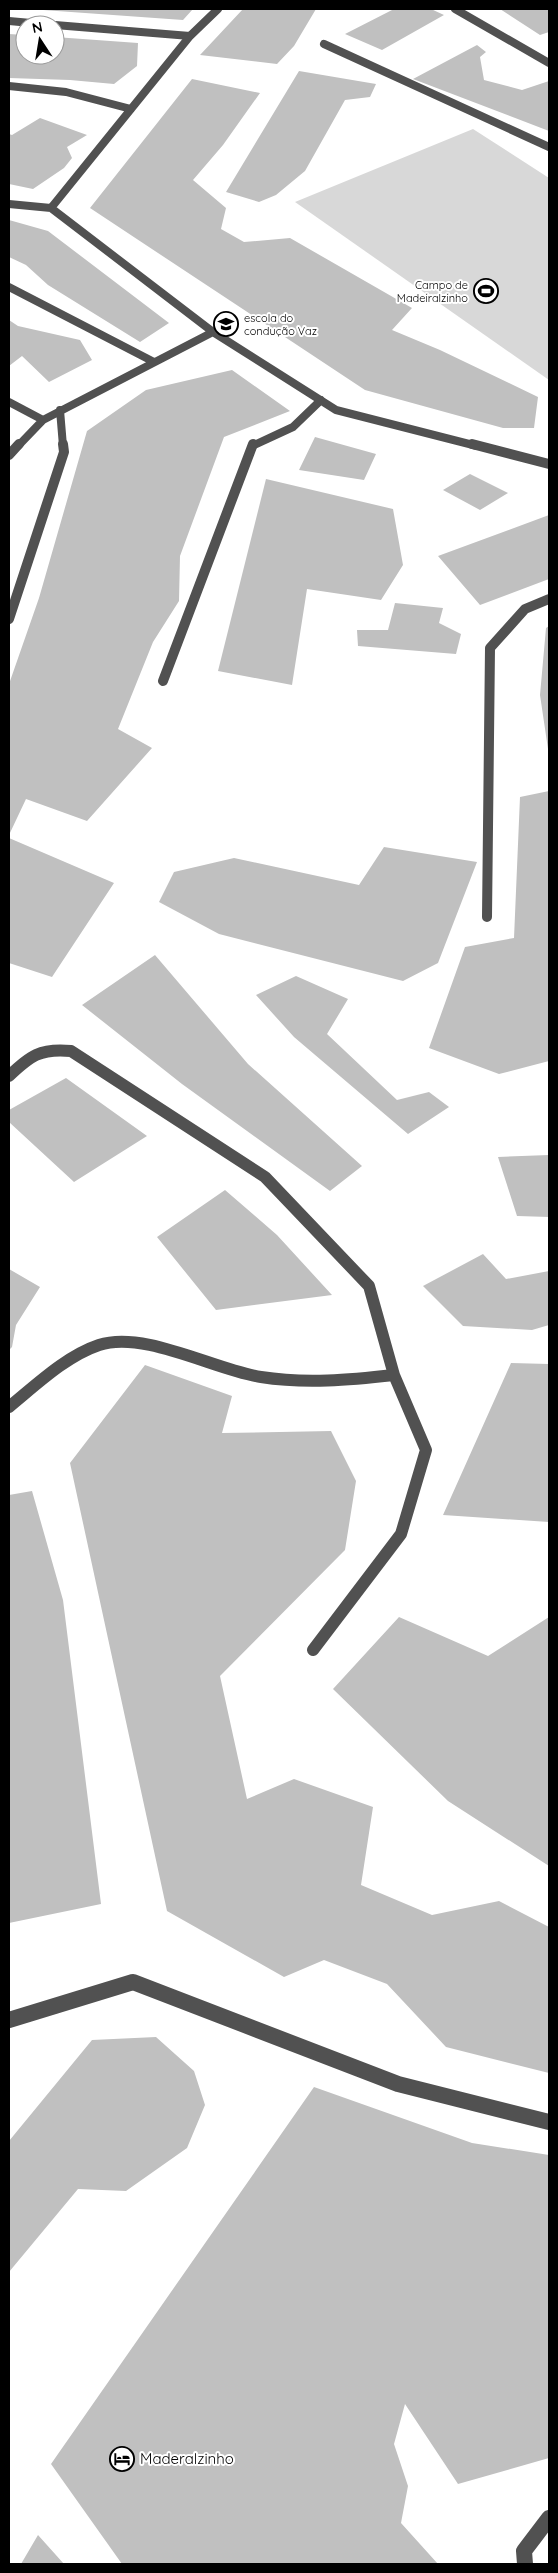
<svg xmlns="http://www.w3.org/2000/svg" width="558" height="2573" viewBox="0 0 558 2573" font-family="Quicksand,sans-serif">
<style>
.green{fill:#d8d8d8}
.building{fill:#c0c0c0}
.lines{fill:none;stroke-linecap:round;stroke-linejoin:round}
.minor-far3{stroke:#515151;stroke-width:8}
.minor-far2{stroke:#515151;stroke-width:10}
.minor-far1{stroke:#515151;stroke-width:12}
.minor{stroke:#515151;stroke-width:16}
.labels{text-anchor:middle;stroke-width:4;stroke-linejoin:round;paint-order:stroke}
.far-poi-label{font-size:11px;fill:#000;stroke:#fff;text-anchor:end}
.near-poi-label{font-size:15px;fill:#000;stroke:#fff;text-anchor:start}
</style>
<rect width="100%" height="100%" fill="#fff"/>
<path class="green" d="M 473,129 L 549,178 L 549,380 L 295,202 Z"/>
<path class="building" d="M 29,9 L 193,9 L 183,20 Z
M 243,9 L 316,9 L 294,46 L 277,64 L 200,55 Z
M 394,9 L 431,9 L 444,15 L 382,50 L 345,34 Z
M 500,9 L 549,9 L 549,32 L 540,35 Z
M 9,34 L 25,35 L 25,55 L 55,55 L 55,37 L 138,43 L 137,66 L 114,84 L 70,80 L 9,78 Z
M 477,45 L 486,52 L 480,57 L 484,80 L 522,90 L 549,81 L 549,131 L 413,79 Z
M 299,71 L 376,84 L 370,97 L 345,100 L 305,171 L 276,195 L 259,202 L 226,192 Z
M 192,79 L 260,93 L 223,145 L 193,180 L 226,208 L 221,229 L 244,242 L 290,238 L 412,308 L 392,330 L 440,350 L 538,397 L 534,428 L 503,428 L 365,390 L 90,208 Z
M 40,118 L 87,135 L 67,147 L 72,158 L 64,168 L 33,189 L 9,184 L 9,134 L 12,135 Z
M 9,220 L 48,231 L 169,323 L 140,342 L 48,285 L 26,265 L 9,257 Z
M 9,320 L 18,326 L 80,340 L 92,360 L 49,382 L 22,356 L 9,366 Z
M 232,370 L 290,411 L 224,437 L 180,556 L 179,601 L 153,642 L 118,729 L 152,748 L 87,821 L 26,799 L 9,835 L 9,684 L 39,598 L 87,431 L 146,390 Z
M 315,437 L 376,454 L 364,480 L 299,470 Z
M 470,474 L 508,493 L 480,510 L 443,490 Z
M 266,479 L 393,509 L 403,565 L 381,600 L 307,589 L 292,685 L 218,671 Z
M 549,515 L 549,579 L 480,605 L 438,556 Z
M 395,603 L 443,608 L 439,623 L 461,634 L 456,654 L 358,646 L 357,630 L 388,630 Z
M 549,626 L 549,749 L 548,749 L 540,695 L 546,628 Z
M 549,791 L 549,1061 L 499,1074 L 429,1048 L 465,947 L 514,938 L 520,797 Z
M 9,838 L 114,883 L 52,977 L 9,963 Z
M 384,847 L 477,862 L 438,963 L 403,981 L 219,934 L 159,902 L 174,872 L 234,858 L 359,885 Z
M 155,955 L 248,1064 L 362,1166 L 330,1191 L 182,1084 L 82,1005 Z
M 296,976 L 348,999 L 327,1034 L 397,1100 L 429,1092 L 449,1107 L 408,1134 L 294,1037 L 256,995 Z
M 66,1078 L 147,1136 L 74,1182 L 9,1122 L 9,1110 Z
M 549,1155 L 549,1217 L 517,1216 L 498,1157 Z
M 225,1190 L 277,1235 L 332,1295 L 216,1310 L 157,1237 Z
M 483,1254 L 506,1279 L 549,1271 L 549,1325 L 532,1330 L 463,1326 L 423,1286 Z
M 9,1269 L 40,1287 L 16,1325 L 12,1347 L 9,1350 Z
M 511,1363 L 549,1364 L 549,1522 L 443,1515 Z
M 145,1365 L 232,1396 L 222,1433 L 331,1431 L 356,1481 L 345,1550 L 220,1676 L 247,1799 L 294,1779 L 373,1807 L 361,1885 L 432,1915 L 499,1901 L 549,1927 L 549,2073 L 446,2047 L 387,1984 L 324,1960 L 284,1977 L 167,1911 L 70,1463 Z
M 32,1491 L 63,1600 L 101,1904 L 9,1923 L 9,1495 Z
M 399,1617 L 488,1656 L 549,1617 L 549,1866 L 448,1801 L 333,1689 Z
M 156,2037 L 194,2071 L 205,2105 L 187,2148 L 126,2191 L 78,2189 L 9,2272 L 9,2141 L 92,2040 Z
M 314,2087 L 472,2143 L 549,2155 L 549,2458 L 458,2484 L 405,2404 L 394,2444 L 408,2486 L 401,2523 L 438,2564 L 122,2564 L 51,2464 Z
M 38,2535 L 64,2564 L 21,2564 Z"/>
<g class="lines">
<path class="minor-far3" d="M 455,9 L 549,63
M 9,21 L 53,25
M 55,25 L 190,36
M 324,44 L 549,147
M 9,86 L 66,92 L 131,109
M 9,204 L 51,208
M 9,287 L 154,362
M 213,332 L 51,208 L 190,36 L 218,9
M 9,402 L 43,420
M 60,410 L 63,446
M 18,446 L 43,420 L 213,332 L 336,410 L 477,446
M 252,446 L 293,427 L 321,400"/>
<path class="minor-far2" d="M 472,444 L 549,464
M 9,455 L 19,444
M 9,619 L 64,452 L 63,444
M 163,681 L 253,444
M 487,917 L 490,648 L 525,609 L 549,599"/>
<path class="minor-far1" d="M 9,1076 C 30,1056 40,1048 71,1051 L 265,1177 L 369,1286 L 394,1375 L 426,1450 L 401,1534 L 313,1650
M 9,1407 C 36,1385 66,1356 99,1345 C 144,1330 215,1370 261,1377 C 305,1384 350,1380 394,1375"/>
<path class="minor" d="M 9,2020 L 133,1982 L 398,2084 L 549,2122
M 525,2564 L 524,2551 L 549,2518"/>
</g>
<defs>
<symbol id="stadium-ring" viewBox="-11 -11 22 22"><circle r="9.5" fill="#fff" stroke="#000" stroke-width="1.5"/><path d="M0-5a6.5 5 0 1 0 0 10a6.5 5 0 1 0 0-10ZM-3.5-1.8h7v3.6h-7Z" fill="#000"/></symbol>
<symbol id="school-ring" viewBox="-11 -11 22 22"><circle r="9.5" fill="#fff" stroke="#000" stroke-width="1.5"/><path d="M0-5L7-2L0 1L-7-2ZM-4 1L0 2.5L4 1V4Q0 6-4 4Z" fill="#000"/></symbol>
<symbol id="hotel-ring" viewBox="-11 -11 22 22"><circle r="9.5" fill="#fff" stroke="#000" stroke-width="1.5"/><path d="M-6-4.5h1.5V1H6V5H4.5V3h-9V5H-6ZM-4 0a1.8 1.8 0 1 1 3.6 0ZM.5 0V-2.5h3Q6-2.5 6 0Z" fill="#000"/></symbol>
</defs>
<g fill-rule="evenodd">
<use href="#stadium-ring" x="472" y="277" width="28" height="28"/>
<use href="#school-ring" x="212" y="310" width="28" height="28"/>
<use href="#hotel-ring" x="108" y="2445" width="28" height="28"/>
</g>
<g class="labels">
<g class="far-poi-label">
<text x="468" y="289">Campo de<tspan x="468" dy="13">Madeiralzinho</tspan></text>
<text x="244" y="322" text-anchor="start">escola do<tspan x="244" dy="13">condução Vaz</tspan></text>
</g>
<g class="near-poi-label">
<text x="140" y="2464">Maderalzinho</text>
</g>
</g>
<rect width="558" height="2573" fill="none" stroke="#000000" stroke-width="20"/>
<g transform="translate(40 40) rotate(348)"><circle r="24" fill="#ffffff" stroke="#999999"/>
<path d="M0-4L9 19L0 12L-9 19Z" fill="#000000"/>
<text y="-8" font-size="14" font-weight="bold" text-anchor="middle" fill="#000000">N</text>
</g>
</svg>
